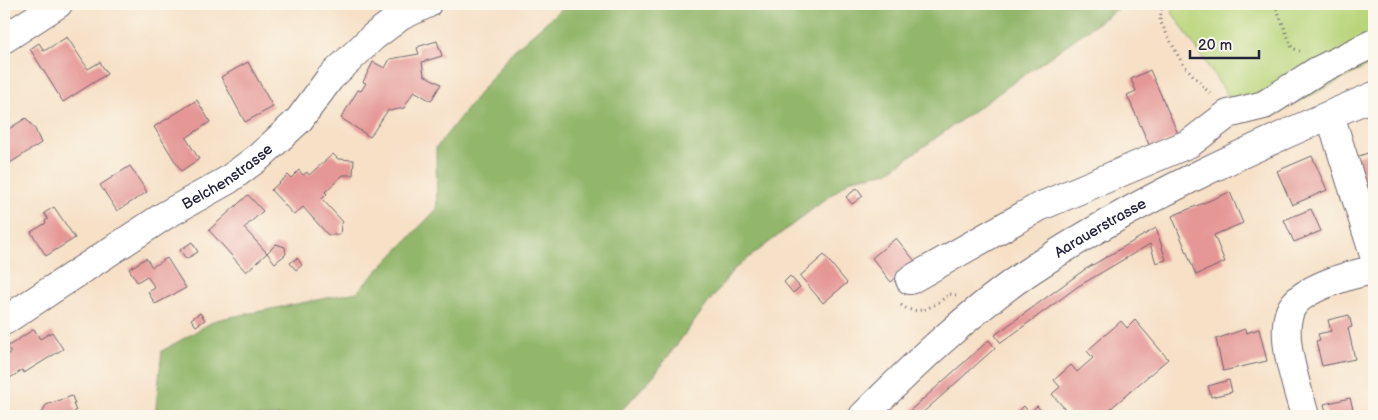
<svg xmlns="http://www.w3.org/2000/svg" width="1378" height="420" viewBox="0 0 1378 420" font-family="'Balsamiq Sans',sans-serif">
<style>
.green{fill:#b9d57b;stroke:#6e7c5b}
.forest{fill:#92b66b;stroke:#5a6c53}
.building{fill:#e59796}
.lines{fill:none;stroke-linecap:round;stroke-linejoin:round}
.minor-casing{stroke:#6c646c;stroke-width:30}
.major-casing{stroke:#6c646c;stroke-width:30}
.path{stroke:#6c646c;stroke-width:3;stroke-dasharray:1 4;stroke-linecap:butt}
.minor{stroke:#fff;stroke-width:28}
.major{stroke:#fff;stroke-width:28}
.labels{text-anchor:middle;stroke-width:5;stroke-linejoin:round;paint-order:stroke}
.street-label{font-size:15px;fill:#22223b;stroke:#fbf7ec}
</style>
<rect width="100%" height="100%" fill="#fbf7ec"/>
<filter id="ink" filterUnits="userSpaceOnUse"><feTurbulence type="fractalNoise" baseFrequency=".02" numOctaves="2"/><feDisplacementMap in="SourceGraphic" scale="10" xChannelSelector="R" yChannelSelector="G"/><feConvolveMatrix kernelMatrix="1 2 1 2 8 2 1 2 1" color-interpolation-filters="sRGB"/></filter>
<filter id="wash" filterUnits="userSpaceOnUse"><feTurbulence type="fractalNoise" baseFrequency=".0096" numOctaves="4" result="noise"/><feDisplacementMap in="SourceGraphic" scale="20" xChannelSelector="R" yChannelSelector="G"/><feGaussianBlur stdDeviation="1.12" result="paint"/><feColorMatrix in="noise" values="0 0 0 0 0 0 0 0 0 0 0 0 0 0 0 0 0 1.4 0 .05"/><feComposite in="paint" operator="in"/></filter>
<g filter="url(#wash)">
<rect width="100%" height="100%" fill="#f6e0c6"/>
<path class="green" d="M 1175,4 L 1374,4 L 1374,63 L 1298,102 L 1258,99 L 1232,102 L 1172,12 Z"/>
<path class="forest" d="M 567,4 L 1124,4 L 888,172 L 852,179 L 733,270 L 654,375 L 616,416 L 155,416 L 162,351 L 216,320 L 357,292 L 437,209 L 436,148 L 511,53 Z"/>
<g id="blocks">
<path class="building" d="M 67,37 L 88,69 L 100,62 L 107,74 L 63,102 L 30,49 L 39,43 L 44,51 Z
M 437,41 L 442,56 L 422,62 L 424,75 L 441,84 L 431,101 L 414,91 L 404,108 L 390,111 L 388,110 L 370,137 L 341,118 L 358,90 L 361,91 L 366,83 L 363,82 L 373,62 L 385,68 L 390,59 L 419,54 L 417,48 L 420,46 Z
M 248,62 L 273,107 L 245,122 L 221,77 Z
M 1150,70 L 1179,136 L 1151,149 L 1127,95 L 1136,91 L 1131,79 Z
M 197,100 L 210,122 L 186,138 L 199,159 L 181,171 L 154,127 Z
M 26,118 L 35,129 L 41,143 L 7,165 L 4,159 L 4,132 Z
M 1374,151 L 1374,184 L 1363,188 L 1353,158 Z
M 333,154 L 338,159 L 354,160 L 353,175 L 343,175 L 325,192 L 327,194 L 322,199 L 343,222 L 341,225 L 340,235 L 328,235 L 303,207 L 294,215 L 271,190 L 288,175 L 291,178 L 299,170 L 303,175 L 307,172 L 309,175 Z
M 1312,156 L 1327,190 L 1292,205 L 1277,171 Z
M 130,166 L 147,192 L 117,211 L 100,185 Z
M 857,188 L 863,196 L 852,204 L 846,197 Z
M 1230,192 L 1243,223 L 1214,235 L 1225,262 L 1196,275 L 1172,216 Z
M 248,195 L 263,211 L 244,228 L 267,253 L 246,272 L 209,230 Z
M 54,207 L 75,238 L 46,256 L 31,232 L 46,223 L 45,221 L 48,219 L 44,213 Z
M 1311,209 L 1321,231 L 1294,242 L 1284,220 Z
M 1156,228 L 1166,260 L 1156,263 L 1150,244 L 1077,287 L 1001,343 L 995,335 L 1084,270 Z
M 896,238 L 915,261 L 891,282 L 872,258 Z
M 192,242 L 198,252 L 186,259 L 180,250 Z
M 276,244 L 285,247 L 286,254 L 275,263 L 267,253 Z
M 824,255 L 847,283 L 823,303 L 800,276 Z
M 146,258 L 152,267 L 167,258 L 186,288 L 155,304 L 148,292 L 155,288 L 147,276 L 137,282 L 129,269 Z
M 297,258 L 302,265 L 296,270 L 290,263 Z
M 790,276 L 800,287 L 793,293 L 784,282 Z
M 200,313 L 205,320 L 196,326 L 191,319 Z
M 1349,315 L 1352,327 L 1348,328 L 1355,359 L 1322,366 L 1316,341 L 1320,340 L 1318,334 L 1331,331 L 1328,320 Z
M 1135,320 L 1168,359 L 1102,416 L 1071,416 L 1052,394 L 1060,387 L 1054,380 L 1071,365 L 1077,372 L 1093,358 L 1087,351 L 1121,321 L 1127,328 Z
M 34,329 L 40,339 L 52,332 L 63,349 L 24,373 L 22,370 L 4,382 L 4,357 L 11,352 L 7,347 Z
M 1245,329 L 1246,333 L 1259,329 L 1267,361 L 1223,371 L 1216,339 Z
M 989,340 L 995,348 L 919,416 L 904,416 Z
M 1229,380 L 1232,392 L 1211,397 L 1208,386 Z
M 72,396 L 75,404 L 73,404 L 76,411 L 73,413 L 74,416 L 41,416 L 46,405 Z
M 1350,398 L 1355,416 L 1327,416 L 1324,404 Z
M 1024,406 L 1029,413 L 1037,406 L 1046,416 L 1013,416 Z"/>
</g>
</g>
<g filter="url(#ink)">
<use href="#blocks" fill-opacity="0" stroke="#6c646c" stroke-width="1"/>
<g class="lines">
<defs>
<g id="minor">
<path d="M 4,39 L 58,4"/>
<path d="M 1330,115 L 1374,255"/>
<path d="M 910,280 L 1039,207 L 1190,143 L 1228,114 L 1264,105 L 1317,71 L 1374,43"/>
<path id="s1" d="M 4,321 L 164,216 L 228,180 L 260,156 L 299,120 L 330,78 L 373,37 L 401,16 L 427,4"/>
<path d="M 1305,416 C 1298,389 1279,338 1290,311 C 1299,288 1352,274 1374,270"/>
</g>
<g id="major">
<path id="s2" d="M 863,416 C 914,365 968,313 1028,272 C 1135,200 1255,146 1374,96"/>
</g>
</defs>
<use href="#minor" class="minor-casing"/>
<use href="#major" class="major-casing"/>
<path class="path" d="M 1162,4 L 1160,21 L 1182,63 L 1211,95
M 1275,4 L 1292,48 L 1300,51
M 901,305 C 917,318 937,305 949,294 L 956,295"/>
<use href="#minor" class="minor"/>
<use href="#major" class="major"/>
</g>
</g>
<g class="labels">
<g class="street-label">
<text dy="5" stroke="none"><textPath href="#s1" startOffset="266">Belchenstrasse</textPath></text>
<text dy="5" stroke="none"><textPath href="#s2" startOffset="304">Aarauerstrasse</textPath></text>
</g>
</g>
<rect width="1378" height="420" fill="none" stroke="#fbf7ec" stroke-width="20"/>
<path d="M1190 50v8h69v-8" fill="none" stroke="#22223b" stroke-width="2.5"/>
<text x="1198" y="50" font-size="15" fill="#22223b" stroke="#fbf7ec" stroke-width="4" paint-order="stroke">20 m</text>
</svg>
